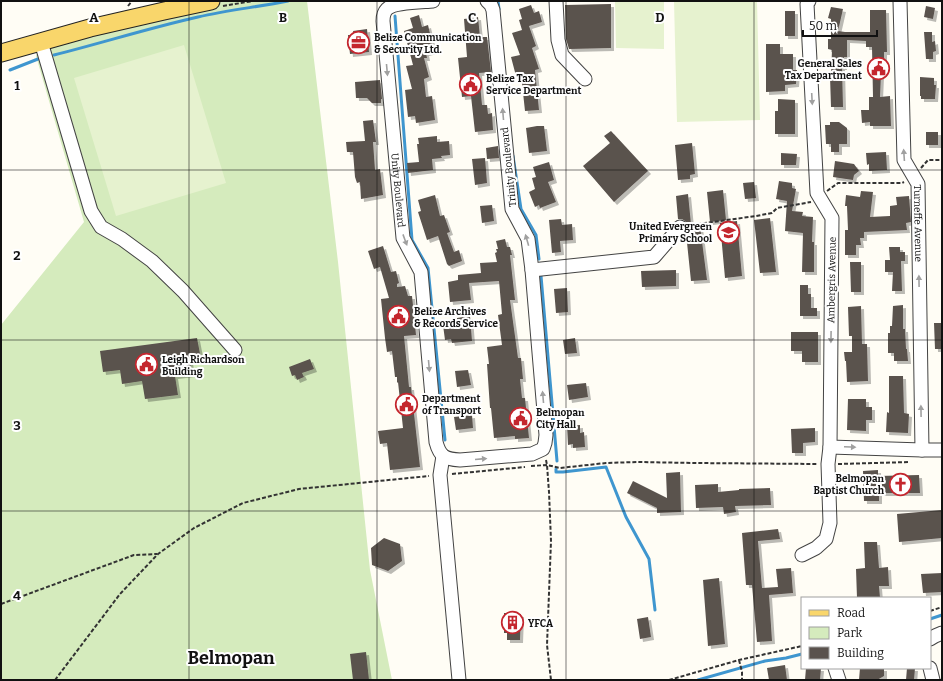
<svg xmlns="http://www.w3.org/2000/svg" width="943" height="681" viewBox="0 0 943 681" font-family="Bitter,serif">
<style>
.green{fill:#d5ebbd}
.pitch{fill:#e6f2cf}
.lines{fill:none;stroke-linecap:round;stroke-linejoin:round}
.stream{stroke:#3f96cf;stroke-width:3}
.building{fill:#5a524d;filter:url(#shadow)}
.minor-casing{stroke:#444;stroke-width:15}
.major-casing{stroke:#222;stroke-width:19}
.path{stroke:#333;stroke-width:2;stroke-dasharray:4 2;stroke-linecap:butt}
.minor{stroke:#fff;stroke-width:13}
.major{stroke:#f9d66b;stroke-width:17}
.oneway{fill:#a0a0a0}
.grid{fill:none;stroke:#111;stroke-width:1;stroke-opacity:0.55}
.labels{text-anchor:middle;stroke-width:4;stroke-linejoin:round;paint-order:stroke}
.poi-label{font-size:10px;font-weight:bold;fill:#111;stroke:#fff;text-anchor:start}
.street-label{font-size:10px;fill:#111;stroke:#fff}
.town-label{font-size:18px;font-weight:bold;fill:#111;stroke:#fff}
.grid-label{font-size:13px;text-anchor:middle;font-weight:bold;fill:#111;stroke:#fff;stroke-width:4;stroke-linejoin:round;paint-order:stroke}
</style>
<defs>
<filter id="shadow"><feDropShadow dx="3" dy="3" stdDeviation="0" flood-color="#0004"/></filter>
</defs>
<rect width="100%" height="100%" fill="#fffdf5"/>
<path class="green" d="M 211,1 L 307,1 L 338,262 L 370,570 L 392,680 L 1,680 L 1,325 L 84,222 L 36,56 L 41,42 Z"/>
<path class="pitch" d="M 615,1 L 664,1 L 664,49 L 616,48 Z
M 674,1 L 757,1 L 760,120 L 677,122 Z
M 184,45 L 226,183 L 116,216 L 74,78 Z"/>
<g class="lines">
<path class="stream" d="M 498,1 L 499,9
M 395,16 L 412,240 L 428,268 L 445,440
M 54,55 C 102,43 149,28 198,17 C 228,10 258,7 288,1
M 10,70 L 38,59
M 513,156 L 521,209 L 536,235 L 539,259
M 541,276 L 557,461
M 556,469 L 556,472 L 563,472 L 606,467 L 626,517 L 649,559 L 655,610
M 930,619 L 942,615
M 698,680 L 765,661 L 786,658 L 802,654"/>
</g>
<path class="building" d="M 611,4 L 611,48 L 569,49 L 566,39 L 565,5 Z
M 531,5 L 534,13 L 539,11 L 542,22 L 529,26 L 536,46 L 532,48 L 539,69 L 535,70 L 539,110 L 525,111 L 521,74 L 516,76 L 511,57 L 520,55 L 512,33 L 522,30 L 519,20 L 522,19 L 519,9 Z
M 926,6 L 935,8 L 933,19 L 924,17 Z
M 831,7 L 843,9 L 838,31 L 845,32 L 870,32 L 870,10 L 886,10 L 887,52 L 884,52 L 884,74 L 881,74 L 880,97 L 890,96 L 891,126 L 870,126 L 870,122 L 862,123 L 861,110 L 869,110 L 869,97 L 873,97 L 872,47 L 866,47 L 866,41 L 847,40 L 847,57 L 844,57 L 844,67 L 842,67 L 843,107 L 831,107 L 830,76 L 831,76 L 832,50 L 828,49 L 828,39 L 831,39 L 831,19 L 828,18 Z
M 785,11 L 795,11 L 795,36 L 785,36 Z
M 419,15 L 422,27 L 428,25 L 434,51 L 426,53 L 427,58 L 424,58 L 429,77 L 424,79 L 426,97 L 432,96 L 435,120 L 416,123 L 415,116 L 408,117 L 405,90 L 412,89 L 406,66 L 413,65 L 404,31 L 413,28 L 410,18 Z
M 478,17 L 480,37 L 487,37 L 491,72 L 479,73 L 482,105 L 487,105 L 488,114 L 492,113 L 493,130 L 475,132 L 471,96 L 462,97 L 458,58 L 467,57 L 464,19 Z
M 367,29 L 369,52 L 350,54 L 348,35 L 354,35 L 353,31 Z
M 924,32 L 932,32 L 932,42 L 935,41 L 936,51 L 933,52 L 933,59 L 926,59 Z
M 766,44 L 780,44 L 780,54 L 793,54 L 793,70 L 797,70 L 796,84 L 785,85 L 785,91 L 766,92 Z
M 920,77 L 934,78 L 934,85 L 936,85 L 935,99 L 921,99 L 921,96 L 920,96 Z
M 380,80 L 382,99 L 381,99 L 381,103 L 372,103 L 367,98 L 356,98 L 355,82 Z
M 778,99 L 795,100 L 795,134 L 775,134 L 775,111 L 778,111 Z
M 373,120 L 376,142 L 373,142 L 375,170 L 380,169 L 383,195 L 361,199 L 360,182 L 357,183 L 355,177 L 353,152 L 347,152 L 346,142 L 365,141 L 363,121 Z
M 830,122 L 839,122 L 847,128 L 847,144 L 839,144 L 839,152 L 831,152 L 831,144 L 826,144 L 825,125 L 830,125 Z
M 537,126 L 544,126 L 547,151 L 529,153 L 526,128 Z
M 611,131 L 648,171 L 614,202 L 583,166 L 610,143 L 604,136 Z
M 926,132 L 938,132 L 938,145 L 926,145 Z
M 437,136 L 437,142 L 449,141 L 450,155 L 441,156 L 442,158 L 432,159 L 433,170 L 408,173 L 407,163 L 419,162 L 417,144 L 419,144 L 418,138 Z
M 692,143 L 695,174 L 690,175 L 690,179 L 678,180 L 675,145 Z
M 498,146 L 499,158 L 487,159 L 486,148 Z
M 886,152 L 887,170 L 869,171 L 869,164 L 867,165 L 866,153 Z
M 781,153 L 797,154 L 796,165 L 781,165 Z
M 485,158 L 487,183 L 475,185 L 472,159 Z
M 835,161 L 854,164 L 859,171 L 854,175 L 853,180 L 833,177 Z
M 549,162 L 554,180 L 548,182 L 556,202 L 540,208 L 539,205 L 535,207 L 529,192 L 535,189 L 532,178 L 536,177 L 533,167 Z
M 779,181 L 792,183 L 792,188 L 796,189 L 792,211 L 803,212 L 802,216 L 813,217 L 812,242 L 814,242 L 814,272 L 802,272 L 803,233 L 785,231 L 787,201 L 776,199 Z
M 754,182 L 756,198 L 745,199 L 743,183 Z
M 723,190 L 726,220 L 710,222 L 707,192 Z
M 861,191 L 873,192 L 870,217 L 890,216 L 890,206 L 897,205 L 896,197 L 909,196 L 911,222 L 906,223 L 907,230 L 864,232 L 864,238 L 860,238 L 861,245 L 856,245 L 856,255 L 845,255 L 845,230 L 848,230 L 847,206 L 845,206 L 846,195 L 860,197 Z
M 688,194 L 691,224 L 687,224 L 685,221 L 682,219 L 678,219 L 676,196 Z
M 435,195 L 440,216 L 444,215 L 450,232 L 447,233 L 454,252 L 459,250 L 462,261 L 449,266 L 447,264 L 438,236 L 427,240 L 418,212 L 421,211 L 418,200 Z
M 492,205 L 494,221 L 482,223 L 480,206 Z
M 770,218 L 776,272 L 760,273 L 754,220 Z
M 561,219 L 562,225 L 572,224 L 573,240 L 560,241 L 561,252 L 552,253 L 549,220 Z
M 737,221 L 742,276 L 725,278 L 720,223 Z
M 700,226 L 707,280 L 691,281 L 686,233 L 688,228 Z
M 505,239 L 507,247 L 510,247 L 512,255 L 510,255 L 515,300 L 510,300 L 518,358 L 521,358 L 523,379 L 520,379 L 522,398 L 525,398 L 529,438 L 515,439 L 515,436 L 494,438 L 491,408 L 490,408 L 487,364 L 489,364 L 487,347 L 502,345 L 498,315 L 502,314 L 499,281 L 469,283 L 471,300 L 450,302 L 448,282 L 458,280 L 458,275 L 481,273 L 480,263 L 497,262 L 495,253 L 497,252 L 496,249 L 498,249 L 496,241 Z
M 383,246 L 391,272 L 396,271 L 399,283 L 397,284 L 397,287 L 405,286 L 408,296 L 412,296 L 416,335 L 404,336 L 409,387 L 411,387 L 420,467 L 390,470 L 387,443 L 380,444 L 378,431 L 403,428 L 398,382 L 397,383 L 397,377 L 395,377 L 392,351 L 387,352 L 385,338 L 381,299 L 389,298 L 380,267 L 374,269 L 368,251 Z
M 889,247 L 900,247 L 900,252 L 905,252 L 905,261 L 901,261 L 902,291 L 892,291 L 893,272 L 885,272 L 885,260 L 890,260 Z
M 850,262 L 861,262 L 861,292 L 851,292 Z
M 676,270 L 676,286 L 642,287 L 641,271 Z
M 800,285 L 808,285 L 808,294 L 811,294 L 811,308 L 817,308 L 817,316 L 800,316 Z
M 567,288 L 568,312 L 556,313 L 554,289 Z
M 903,305 L 903,329 L 905,329 L 906,349 L 907,349 L 908,361 L 894,361 L 894,353 L 888,353 L 888,333 L 890,333 L 890,326 L 892,326 L 893,306 Z
M 861,306 L 862,344 L 867,344 L 868,381 L 847,382 L 846,361 L 845,361 L 844,352 L 852,352 L 852,336 L 849,336 L 848,307 Z
M 470,316 L 472,341 L 452,343 L 451,339 L 445,340 L 443,325 L 457,324 L 457,318 Z
M 934,323 L 942,323 L 942,349 L 935,349 Z
M 791,332 L 818,332 L 818,362 L 802,362 L 802,351 L 791,351 Z
M 197,338 L 201,359 L 190,361 L 192,374 L 175,376 L 178,395 L 145,399 L 142,381 L 122,384 L 120,370 L 103,372 L 100,351 Z
M 575,338 L 577,353 L 565,354 L 563,340 Z
M 310,359 L 314,369 L 302,373 L 304,377 L 297,380 L 295,375 L 292,376 L 289,367 Z
M 468,370 L 471,385 L 457,387 L 455,371 Z
M 889,376 L 903,376 L 904,413 L 909,414 L 908,433 L 886,432 L 887,412 L 889,413 Z
M 586,383 L 588,397 L 569,400 L 567,385 Z
M 848,399 L 866,399 L 866,407 L 872,407 L 872,420 L 866,420 L 866,431 L 847,430 Z
M 472,415 L 473,428 L 456,430 L 454,417 Z
M 580,425 L 580,433 L 584,432 L 585,447 L 573,448 L 573,444 L 568,445 L 567,426 Z
M 815,428 L 815,442 L 803,443 L 803,453 L 792,453 L 791,429 Z
M 878,470 L 878,476 L 919,475 L 920,493 L 879,493 L 879,501 L 864,501 L 863,471 Z
M 680,472 L 681,512 L 657,513 L 657,508 L 627,493 L 633,481 L 667,498 L 666,473 Z
M 718,484 L 718,492 L 739,490 L 739,489 L 770,488 L 771,505 L 735,506 L 736,512 L 724,514 L 723,507 L 696,508 L 695,485 Z
M 942,510 L 942,538 L 899,542 L 897,514 Z
M 778,529 L 780,539 L 758,541 L 762,588 L 778,587 L 776,569 L 791,568 L 793,593 L 769,595 L 772,641 L 757,642 L 752,585 L 746,585 L 742,533 Z
M 384,538 L 400,544 L 402,561 L 388,571 L 372,565 L 371,548 Z
M 864,542 L 877,542 L 879,568 L 888,567 L 889,586 L 879,586 L 880,598 L 857,598 L 856,569 L 865,568 Z
M 942,573 L 942,592 L 923,593 L 921,574 Z
M 719,578 L 725,644 L 708,646 L 703,580 Z
M 504,613 L 521,614 L 520,640 L 507,640 L 507,633 L 504,633 Z
M 648,617 L 651,637 L 640,639 L 637,619 Z
M 366,652 L 369,680 L 353,680 L 350,654 Z
M 785,665 L 787,680 L 769,680 L 767,668 Z
M 806,668 L 821,668 L 820,680 L 805,680 Z
M 860,668 L 884,668 L 884,676 L 877,680 L 859,680 Z
M 907,668 L 915,668 L 914,680 L 906,680 Z"/>
<g class="lines">
<defs>
<g id="minor">
<path id="s1" d="M 433,1 C 422,2 394,2 387,9 C 384,12 383,16 383,21 L 403,238 L 421,272 L 436,442 C 440,457 445,459 460,460 L 532,454 L 543,449 L 545,443 L 546,435 L 532,270 L 528,239 L 512,209 L 493,10 L 491,5 L 487,1"/>
<path d="M 556,1 L 558,40 L 562,55 L 585,79"/>
<path d="M 809,1 L 807,4 L 817,193 L 832,218 L 830,447 L 922,450 L 942,450"/>
<path id="s2" d="M 900,1 L 904,160 L 918,184 L 922,450"/>
<path d="M 41,42 L 91,211 L 101,227 L 122,239 L 152,261 L 183,291 L 235,350"/>
<path d="M 532,270 L 654,257 L 680,227"/>
<path d="M 443,456 L 440,475 L 459,680"/>
<path d="M 802,555 L 816,548 L 826,539 L 830,523 L 828,464 L 830,447"/>
<path d="M 930,639 L 935,636 L 942,633"/>
<path d="M 835,668 L 839,680"/>
<path d="M 930,668 L 933,680"/>
</g>
<path id="major" d="M 1,53 L 90,28 L 164,11 L 211,1"/>
</defs>
<use href="#minor" class="minor-casing"/>
<use href="#major" class="major-casing"/>
<path class="path" d="M 128,6 L 132,1
M 223,6 L 253,1
M 921,168 L 928,160 L 942,160
M 827,191 L 838,183 L 902,183 L 904,182
M 691,225 L 756,216 L 772,213 L 777,208 L 811,202
M 546,460 L 547,465 L 549,492 L 551,541 L 547,645 L 551,680
M 838,464 L 910,462
M 531,466 L 547,465 L 560,468 L 606,463 L 638,462 L 694,463 L 818,464
M 452,474 L 525,467
M 1,604 L 134,555 L 157,554
M 930,611 L 942,607
M 739,660 L 742,672 L 742,680
M 55,680 L 120,594 L 158,554 L 194,528 L 243,503 L 299,489 L 429,476
M 669,680 L 739,660 L 802,646"/>
<use href="#minor" class="minor"/>
<use href="#major" class="major"/>
</g>
<defs><path id="oneway-solid" d="M-6-.8H1V-3.2L6.5 0L1 3.2V.8H-6Z"/></defs>
<g class="oneway">
<use href="#oneway-solid" transform="translate(387 70) rotate(85)"/>
<use href="#oneway-solid" transform="translate(812 99) rotate(87)"/>
<use href="#oneway-solid" transform="translate(503 114) rotate(-95)"/>
<use href="#oneway-solid" transform="translate(904 155) rotate(-94)"/>
<use href="#oneway-solid" transform="translate(405 240) rotate(70)"/>
<use href="#oneway-solid" transform="translate(527 240) rotate(-106)"/>
<use href="#oneway-solid" transform="translate(919 281) rotate(-91)"/>
<use href="#oneway-solid" transform="translate(831 337) rotate(91)"/>
<use href="#oneway-solid" transform="translate(429 366) rotate(85)"/>
<use href="#oneway-solid" transform="translate(543 397) rotate(-95)"/>
<use href="#oneway-solid" transform="translate(921 411) rotate(-91)"/>
<use href="#oneway-solid" transform="translate(850 447) rotate(2)"/>
<use href="#oneway-solid" transform="translate(481 459) rotate(-5)"/>
</g>
<path class="grid" d="M 189,1 L 189,680M 377,1 L 377,680M 566,1 L 566,680M 754,1 L 754,680M 1,170 L 942,170M 1,340 L 942,340M 1,511 L 942,511"/>
<defs>
<symbol id="office-ring" viewBox="-11 -11 22 22"><circle r="9.5" fill="#fff" stroke="#c4262e" stroke-width="1.5"/><path d="M-6-3h4V-5.5h4V-3h4V5H-6ZM-1-4.5V-3h2v-1.5ZM-6 0V1H6V0Z" fill="#c4262e"/></symbol>
<symbol id="civic-ring" viewBox="-11 -11 22 22"><circle r="9.5" fill="#fff" stroke="#c4262e" stroke-width="1.5"/><path d="M-.6-6.5H3V-4.5H.6V-3L4-1V1h2V6H-6V1h2V-1L-.6-3ZM-1.2 2.5V6h2.4V2.5Z" fill="#c4262e"/></symbol>
<symbol id="school-ring" viewBox="-11 -11 22 22"><circle r="9.5" fill="#fff" stroke="#c4262e" stroke-width="1.5"/><path d="M0-5L7-2L0 1L-7-2ZM-4 1L0 2.5L4 1V4Q0 6-4 4Z" fill="#c4262e"/></symbol>
<symbol id="church-ring" viewBox="-11 -11 22 22"><circle r="9.5" fill="#fff" stroke="#c4262e" stroke-width="1.5"/><path d="M-1.2-6h2.4v3.5h3.3v2.4h-3.3V6h-2.4V-.1h-3.3v-2.4h3.3Z" fill="#c4262e"/></symbol>
<symbol id="building-ring" viewBox="-11 -11 22 22"><circle r="9.5" fill="#fff" stroke="#c4262e" stroke-width="1.5"/><path d="M-4-6H4V6H1V3H-1V6H-4ZM-2.5-4.3h1.7v1.8h-1.7ZM.8-4.3h1.7v1.8H.8ZM-2.5-1h1.7V.8h-1.7ZM.8-1h1.7V.8H.8Z" fill="#c4262e"/></symbol>
</defs>
<g fill-rule="evenodd">
<use href="#office-ring" x="346" y="30" width="25" height="25"/>
<use href="#civic-ring" x="866" y="56" width="25" height="25"/>
<use href="#civic-ring" x="458" y="72" width="25" height="25"/>
<use href="#school-ring" x="716" y="220" width="25" height="25"/>
<use href="#civic-ring" x="386" y="304" width="25" height="25"/>
<use href="#civic-ring" x="134" y="352" width="25" height="25"/>
<use href="#civic-ring" x="394" y="392" width="25" height="25"/>
<use href="#civic-ring" x="508" y="406" width="25" height="25"/>
<use href="#church-ring" x="888" y="472" width="25" height="25"/>
<use href="#building-ring" x="500" y="610" width="25" height="25"/>
</g>
<g class="labels">
<g class="poi-label">
<text x="374" y="41">Belize Communication<tspan x="374" dy="12">&amp; Security Ltd.</tspan></text>
<text x="862" y="67" text-anchor="end">General Sales<tspan x="862" dy="12">Tax Department</tspan></text>
<text x="486" y="82">Belize Tax<tspan x="486" dy="12">Service Department</tspan></text>
<text x="712" y="230" text-anchor="end">United Evergreen<tspan x="712" dy="12">Primary School</tspan></text>
<text x="414" y="315">Belize Archives<tspan x="414" dy="12">&amp; Records Service</tspan></text>
<text x="162" y="363">Leigh Richardson<tspan x="162" dy="12">Building</tspan></text>
<text x="422" y="402">Department<tspan x="422" dy="12">of Transport</tspan></text>
<text x="536" y="416">Belmopan<tspan x="536" dy="12">City Hall</tspan></text>
<text x="884" y="482" text-anchor="end">Belmopan<tspan x="884" dy="12">Baptist Church</tspan></text>
<text x="528" y="627">YFCA</text>
</g>
<g class="street-label">
<text transform="translate(508 167) rotate(-96)" y="4">Trinity Boulevard</text>
<text dy="4" stroke="none"><textPath href="#s1" startOffset="230">Unity Boulevard</textPath></text>
<text dy="4" stroke="none"><textPath href="#s2" startOffset="226">Turneffe Avenue</textPath></text>
<text transform="translate(831 280) rotate(-89)" y="4">Ambergris Avenue</text>
</g>
<g class="town-label">
<text x="231" y="664">Belmopan</text>
</g>
</g>
<g class="grid-label">
<text x="94" y="22">A</text>
<text x="283" y="22">B</text>
<text x="472" y="22">C</text>
<text x="660" y="22">D</text>
<text x="17" y="90">1</text>
<text x="17" y="260">2</text>
<text x="17" y="430">3</text>
<text x="17" y="600">4</text>
</g>
<rect width="943" height="681" fill="none" stroke="#111111" stroke-width="4"/>
<rect x="801" y="597" width="130" height="72" fill="#ffffff" stroke="#a0a0a0"/>
<rect x="809" y="610" width="20" height="6" fill="#f9d66b" stroke="#a0a0a0"/>
<text x="837" y="617" font-size="12" fill="#111111">Road</text>
<rect x="809" y="627" width="20" height="12" fill="#d5ebbd" stroke="#a0a0a0"/>
<text x="837" y="637" font-size="12" fill="#111111">Park</text>
<rect x="809" y="647" width="20" height="12" fill="#5a524d" stroke="#a0a0a0"/>
<text x="837" y="657" font-size="12" fill="#111111">Building</text>
<path d="M803 30v6h74v-6" fill="none" stroke="#111111" stroke-width="2"/>
<text x="809" y="30" font-size="12" fill="#111111" stroke="#ffffff" stroke-width="3" paint-order="stroke">50 m</text>
</svg>
